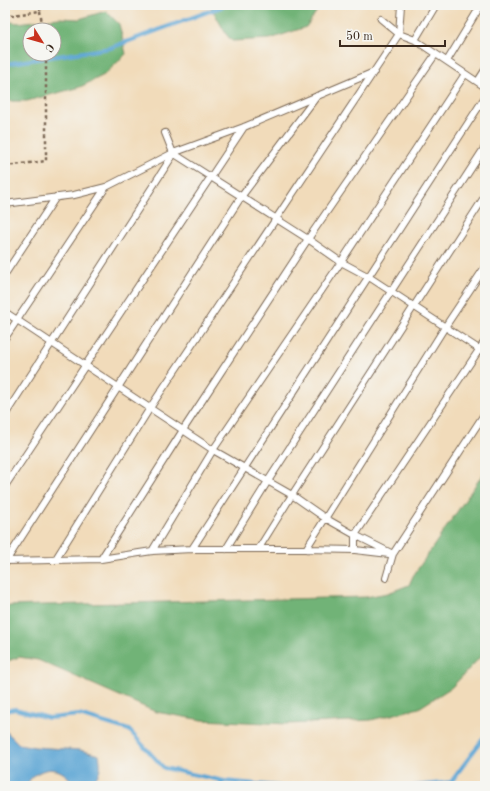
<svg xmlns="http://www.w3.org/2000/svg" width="490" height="791" viewBox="0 0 490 791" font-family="'Old Standard TT',serif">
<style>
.forest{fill:#71b377;stroke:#566e4a;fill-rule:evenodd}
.water{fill:#5ca5d4;stroke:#4c6879}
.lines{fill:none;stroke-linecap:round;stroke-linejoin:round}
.stream{stroke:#5ca5d4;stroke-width:4}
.service-casing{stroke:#7b6855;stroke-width:8}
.path{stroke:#7b6855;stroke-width:2.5;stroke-dasharray:3 3;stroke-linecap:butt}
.service{stroke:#fff;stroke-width:6}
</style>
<rect width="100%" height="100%" fill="#f6f6f2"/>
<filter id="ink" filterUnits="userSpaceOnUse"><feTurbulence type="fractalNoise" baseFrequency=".025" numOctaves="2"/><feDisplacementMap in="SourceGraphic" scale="8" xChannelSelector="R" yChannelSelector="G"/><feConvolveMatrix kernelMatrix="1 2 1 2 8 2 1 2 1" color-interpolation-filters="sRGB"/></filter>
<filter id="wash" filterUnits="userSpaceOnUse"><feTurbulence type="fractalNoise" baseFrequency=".012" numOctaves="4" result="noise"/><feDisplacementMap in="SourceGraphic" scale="16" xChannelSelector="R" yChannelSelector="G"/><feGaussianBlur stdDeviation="0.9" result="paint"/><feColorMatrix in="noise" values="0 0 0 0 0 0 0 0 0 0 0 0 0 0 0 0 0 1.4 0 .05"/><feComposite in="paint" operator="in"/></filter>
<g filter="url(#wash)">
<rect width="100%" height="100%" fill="#f1dbba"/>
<path class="forest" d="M 211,5 L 321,5 L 306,27 L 270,39 L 232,41 L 226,34 L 211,7 Z
M 106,11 L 119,24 L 126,54 L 104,75 L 80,87 L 27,101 L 5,101 L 5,21 L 18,23 L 59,18 L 79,19 ZM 30,30 L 54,30 L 54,54 L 30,54 Z
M 485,471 L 485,652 L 452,687 L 419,708 L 371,720 L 288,724 L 202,720 L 156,712 L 38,660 L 19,657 L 5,662 L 5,606 L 366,597 L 388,593 L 409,585 L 413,576 Z"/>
<path class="water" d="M 5,730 L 19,744 L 35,747 L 80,750 L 99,755 C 102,771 100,775 88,786 L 76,786 C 72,782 68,776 63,773 C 49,764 32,773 26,786 L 5,786 Z"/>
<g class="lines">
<path class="stream" d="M 5,64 L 110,48 L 226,5
M 5,711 L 15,709 L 49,718 L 79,715 L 129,730 L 164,768 L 224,781
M 89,779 L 96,786
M 220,786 L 224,781 L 279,786
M 414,786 L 451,782 L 485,736"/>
</g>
</g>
<g filter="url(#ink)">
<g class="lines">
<defs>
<path id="service" d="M 381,19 L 399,34 L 415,40 L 485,87
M 415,40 L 436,5
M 447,61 L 481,5
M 478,81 L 485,70
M 165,133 L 173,153 L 308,239 L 341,262 L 369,277 L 485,353
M 5,204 L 74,195 L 106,187 L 173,153 L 244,127 L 374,72
M 5,274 L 56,197
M 5,312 L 213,450 L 292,495 L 325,518 L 355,535 L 393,554
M 5,338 L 106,187
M 5,415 L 173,155
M 5,486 L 244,127
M 259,548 L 292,495 L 485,196
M 192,549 L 485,97
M 226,549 L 268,481 L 485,147
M 306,549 L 445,327 L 485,267
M 355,550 L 355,535 L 485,341
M 152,551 L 213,450 L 341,262 L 465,74
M 101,559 L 183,430 L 308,239 L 435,55
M 55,560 L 150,408 L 399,34 L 401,5
M 5,561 L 101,559 L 152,551 L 192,549 L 306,549 L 355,550 L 389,554
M 6,561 L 241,197 L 317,96
M 386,578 L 393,554 L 485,413"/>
</defs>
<use href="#service" class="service-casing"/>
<path class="path" d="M 40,11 L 43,30
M 5,14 L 14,15 L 40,11 L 41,5
M 5,166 L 46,161 L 46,54"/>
<use href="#service" class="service"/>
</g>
</g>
<rect width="490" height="791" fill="none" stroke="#f6f6f2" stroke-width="20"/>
<g transform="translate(42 42) rotate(127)"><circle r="19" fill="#f6f6f2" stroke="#aba49d"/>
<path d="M0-3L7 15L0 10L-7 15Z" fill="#c8321e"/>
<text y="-6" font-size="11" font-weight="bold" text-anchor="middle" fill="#3b2a1e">С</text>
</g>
<path d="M340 40v6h105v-6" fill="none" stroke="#3b2a1e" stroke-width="2"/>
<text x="346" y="40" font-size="12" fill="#3b2a1e" stroke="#f6f6f2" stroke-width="3" paint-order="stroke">50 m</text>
</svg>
